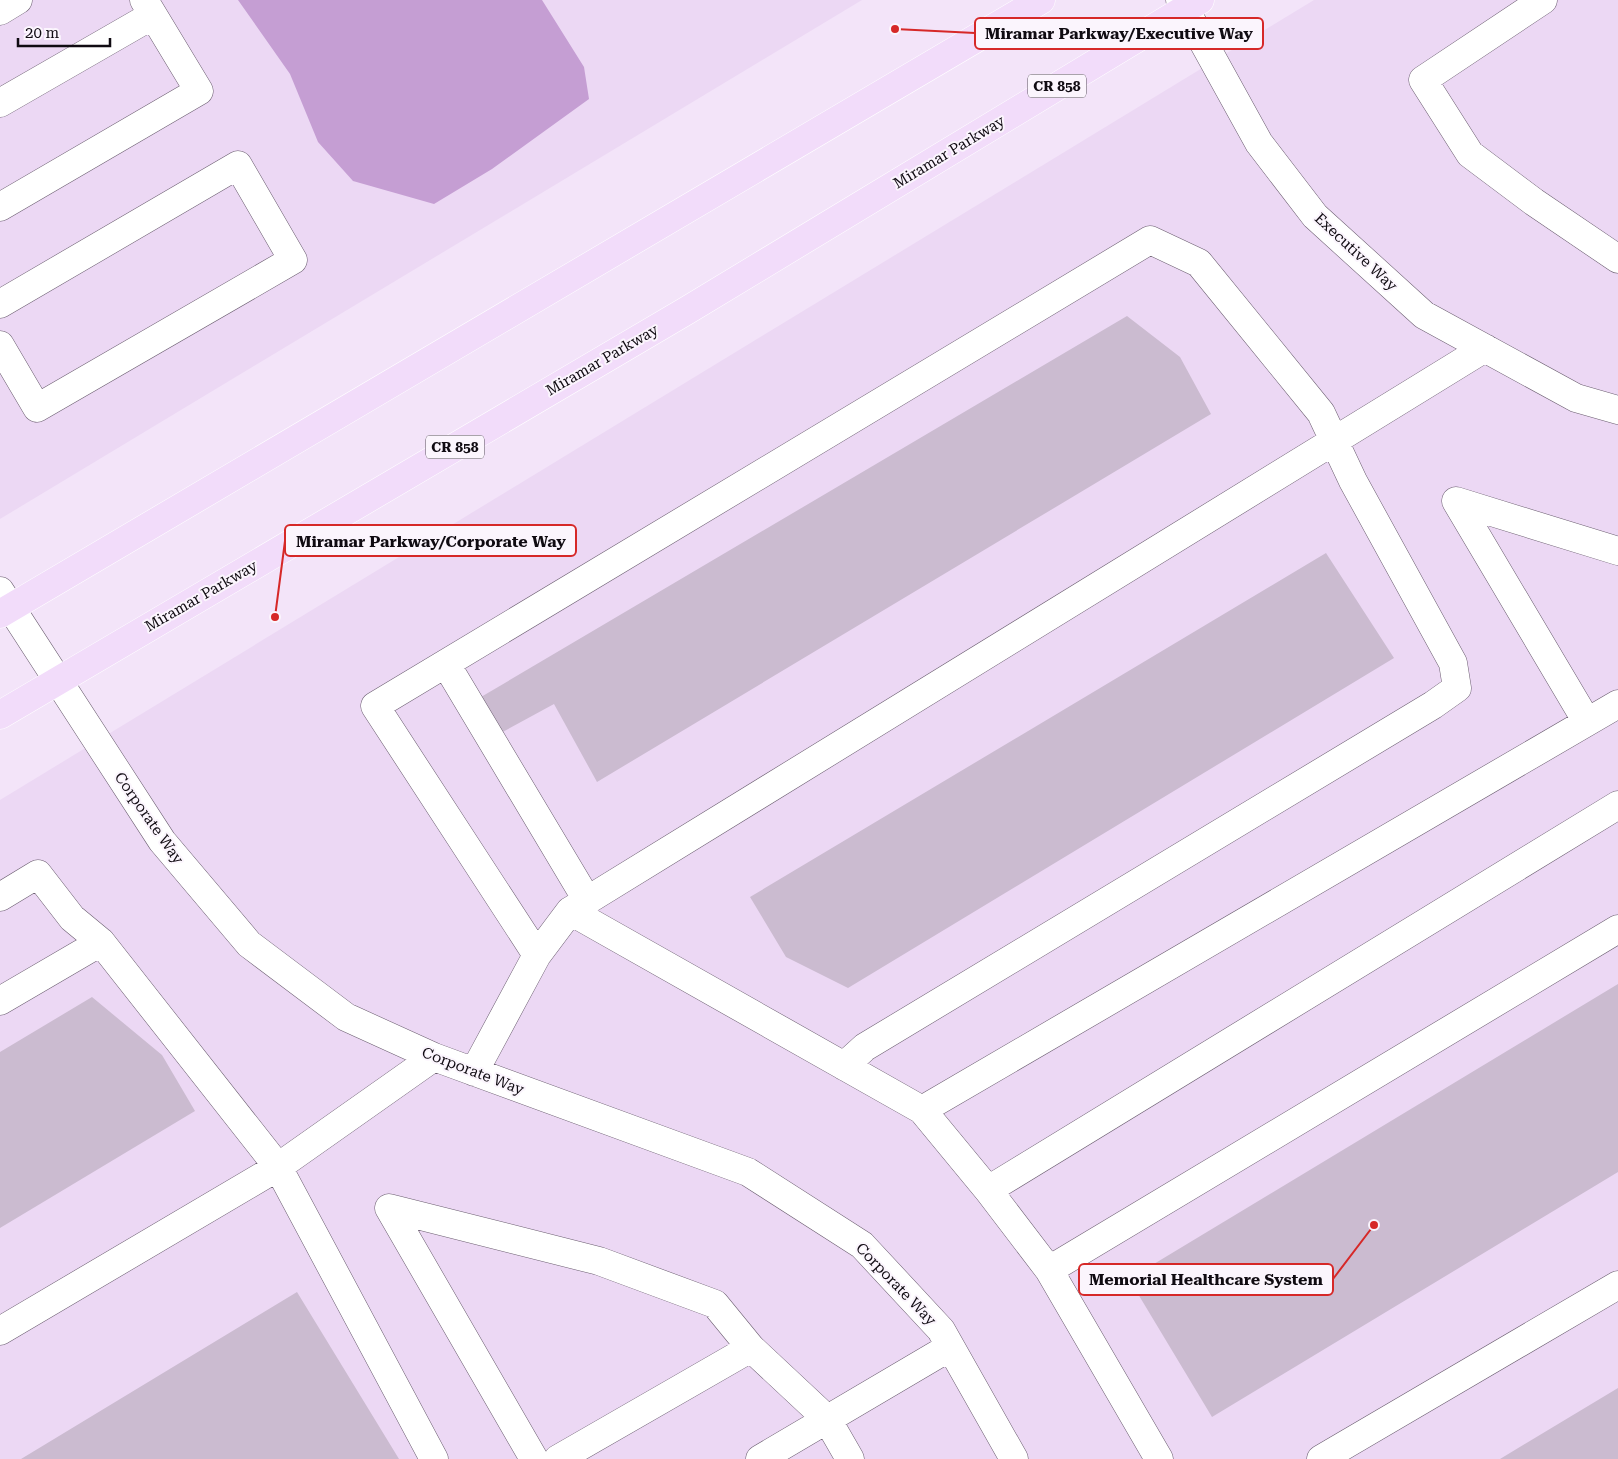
<svg xmlns="http://www.w3.org/2000/svg" width="1618" height="1459" viewBox="0 0 1618 1459" font-family="'Roboto Serif',serif">
<style>
.built{fill:#ecd8f4}
.water{fill:#c59ed3}
.building{fill:#cbbbd0}
.lines{fill:none;stroke-linecap:round;stroke-linejoin:round}
.minor-casing{stroke:#6a5d6f;stroke-width:29}
.major-casing{stroke:#fff;stroke-width:29}
.minor{stroke:#fff;stroke-width:28}
.major{stroke:#f2dcfa;stroke-width:28}
.labels{text-anchor:middle;stroke-width:4;stroke-linejoin:round;paint-order:stroke}
.shield{fill:#fbf5fd;stroke:#565158;stroke-width:1}
.shield-label{font-size:14px;font-weight:bold;fill:#100b12}
.street-label{font-size:15px;fill:#100b12;stroke:#fbf5fd}
.leader{fill:none;stroke:#d62828;stroke-width:2}
.callout-dot{fill:#d62828;stroke:#fbf5fd;stroke-width:2}
.callout{fill:#fbf5fd;stroke:#d62828;stroke-width:2}
.callout-label{font-size:16px;text-anchor:middle;font-weight:bold;fill:#100b12}
</style>
<rect width="100%" height="100%" fill="#f3e4f9"/>
<path class="built" d="M 0,0 L 862,0 L 0,519 Z
M 1314,0 L 1618,0 L 1618,1459 L 0,1459 L 0,800 Z"/>
<path class="water" d="M 238,0 L 542,0 L 584,67 L 589,99 L 492,169 L 434,204 L 353,181 L 318,142 L 290,74 Z"/>
<path class="building" d="M 1127,316 L 1180,357 L 1211,414 L 597,782 L 554,704 L 499,734 L 481,697 Z
M 1326,553 L 1394,658 L 848,988 L 786,957 L 750,897 Z
M 1618,984 L 1618,1172 L 1212,1417 L 1129,1279 Z
M 92,997 L 162,1055 L 195,1111 L 0,1228 L 0,1052 Z
M 297,1292 L 399,1459 L 21,1459 Z
M 1618,1388 L 1618,1459 L 1500,1459 Z"/>
<g class="lines">
<defs>
<path id="minor" d="M 1180,0 L 1259,143 L 1315,216 L 1424,315 L 1576,398 L 1618,410
M 1543,0 L 1423,80 L 1470,154 L 1534,202 L 1618,259
M 0,11 L 18,0
M 0,103 L 153,15
M 0,207 L 199,91 L 144,0
M 0,304 L 238,165 L 293,260 L 37,408 L 0,345
M 0,591 L 162,841 L 249,944 L 346,1017 L 434,1057 L 748,1172 L 862,1245 L 941,1330 L 1014,1459
M 446,664 L 587,900
M 1587,722 L 1456,501 L 1618,551
M 0,897 L 38,874 L 72,918 L 101,942 L 0,1001
M 570,911 L 1485,348
M 101,942 L 278,1167 L 434,1057
M 537,955 L 375,706 L 1150,240 L 1199,263 L 1321,413 L 1353,481 L 1453,663 L 1457,688 L 1433,705 L 865,1047 L 844,1066
M 474,1072 L 537,955 L 570,911 L 922,1110
M 988,1190 L 1618,805
M 1049,1270 L 1618,929
M 0,1331 L 278,1167 L 434,1459
M 534,1459 L 389,1208 L 599,1261 L 715,1304 L 751,1348 L 827,1419 L 850,1459
M 558,1459 L 751,1348
M 760,1459 L 950,1347
M 1159,1459 L 1049,1270 L 988,1190 L 922,1110 L 1618,704
M 1321,1459 L 1618,1285"/>
<path id="major" d="M 0,614 L 1041,0
M 0,715 L 686,311 L 1200,0"/>
</defs>
<use href="#minor" class="minor-casing"/>
<use href="#major" class="major-casing"/>
<use href="#minor" class="minor"/>
<use href="#major" class="major"/>
</g>
<g class="labels">
<g class="shield">
<rect x="1028" y="74.5" width="58" height="23" rx="4"/>
<rect x="426" y="435.5" width="58" height="23" rx="4"/>
</g>
<g class="shield-label">
<text x="1057" y="91">CR 858</text>
<text x="455" y="452">CR 858</text>
</g>
<g class="street-label">
<text transform="translate(949 152) rotate(-31)" y="5">Miramar Parkway</text>
<text transform="translate(1356 252) rotate(43)" y="5">Executive Way</text>
<text transform="translate(602 360) rotate(-30)" y="5">Miramar Parkway</text>
<text transform="translate(201 596) rotate(-30)" y="5">Miramar Parkway</text>
<text transform="translate(149 818) rotate(55)" y="5">Corporate Way</text>
<text transform="translate(473 1071) rotate(21)" y="5">Corporate Way</text>
<text transform="translate(896 1284) rotate(46)" y="5">Corporate Way</text>
</g>
</g>
<path class="leader" d="M895 29L975 33M275 617L285 541M1374 1225L1333 1279"/>
<g class="callout-dot">
<circle cx="895" cy="29" r="5"/>
<circle cx="275" cy="617" r="5"/>
<circle cx="1374" cy="1225" r="5"/>
</g>
<g class="callout">
<rect x="975" y="18" width="288" height="31" rx="5"/>
<rect x="285" y="525" width="291" height="31" rx="5"/>
<rect x="1079" y="1264" width="254" height="31" rx="5"/>
</g>
<g class="callout-label">
<text x="1119" y="39">Miramar Parkway/Executive Way</text>
<text x="431" y="547">Miramar Parkway/Corporate Way</text>
<text x="1206" y="1285">Memorial Healthcare System</text>
</g>
<path d="M18 38v8h92v-8" fill="none" stroke="#100b12" stroke-width="2.5"/>
<text x="25" y="38" font-size="15" fill="#100b12" stroke="#fbf5fd" stroke-width="4" paint-order="stroke">20 m</text>
</svg>
